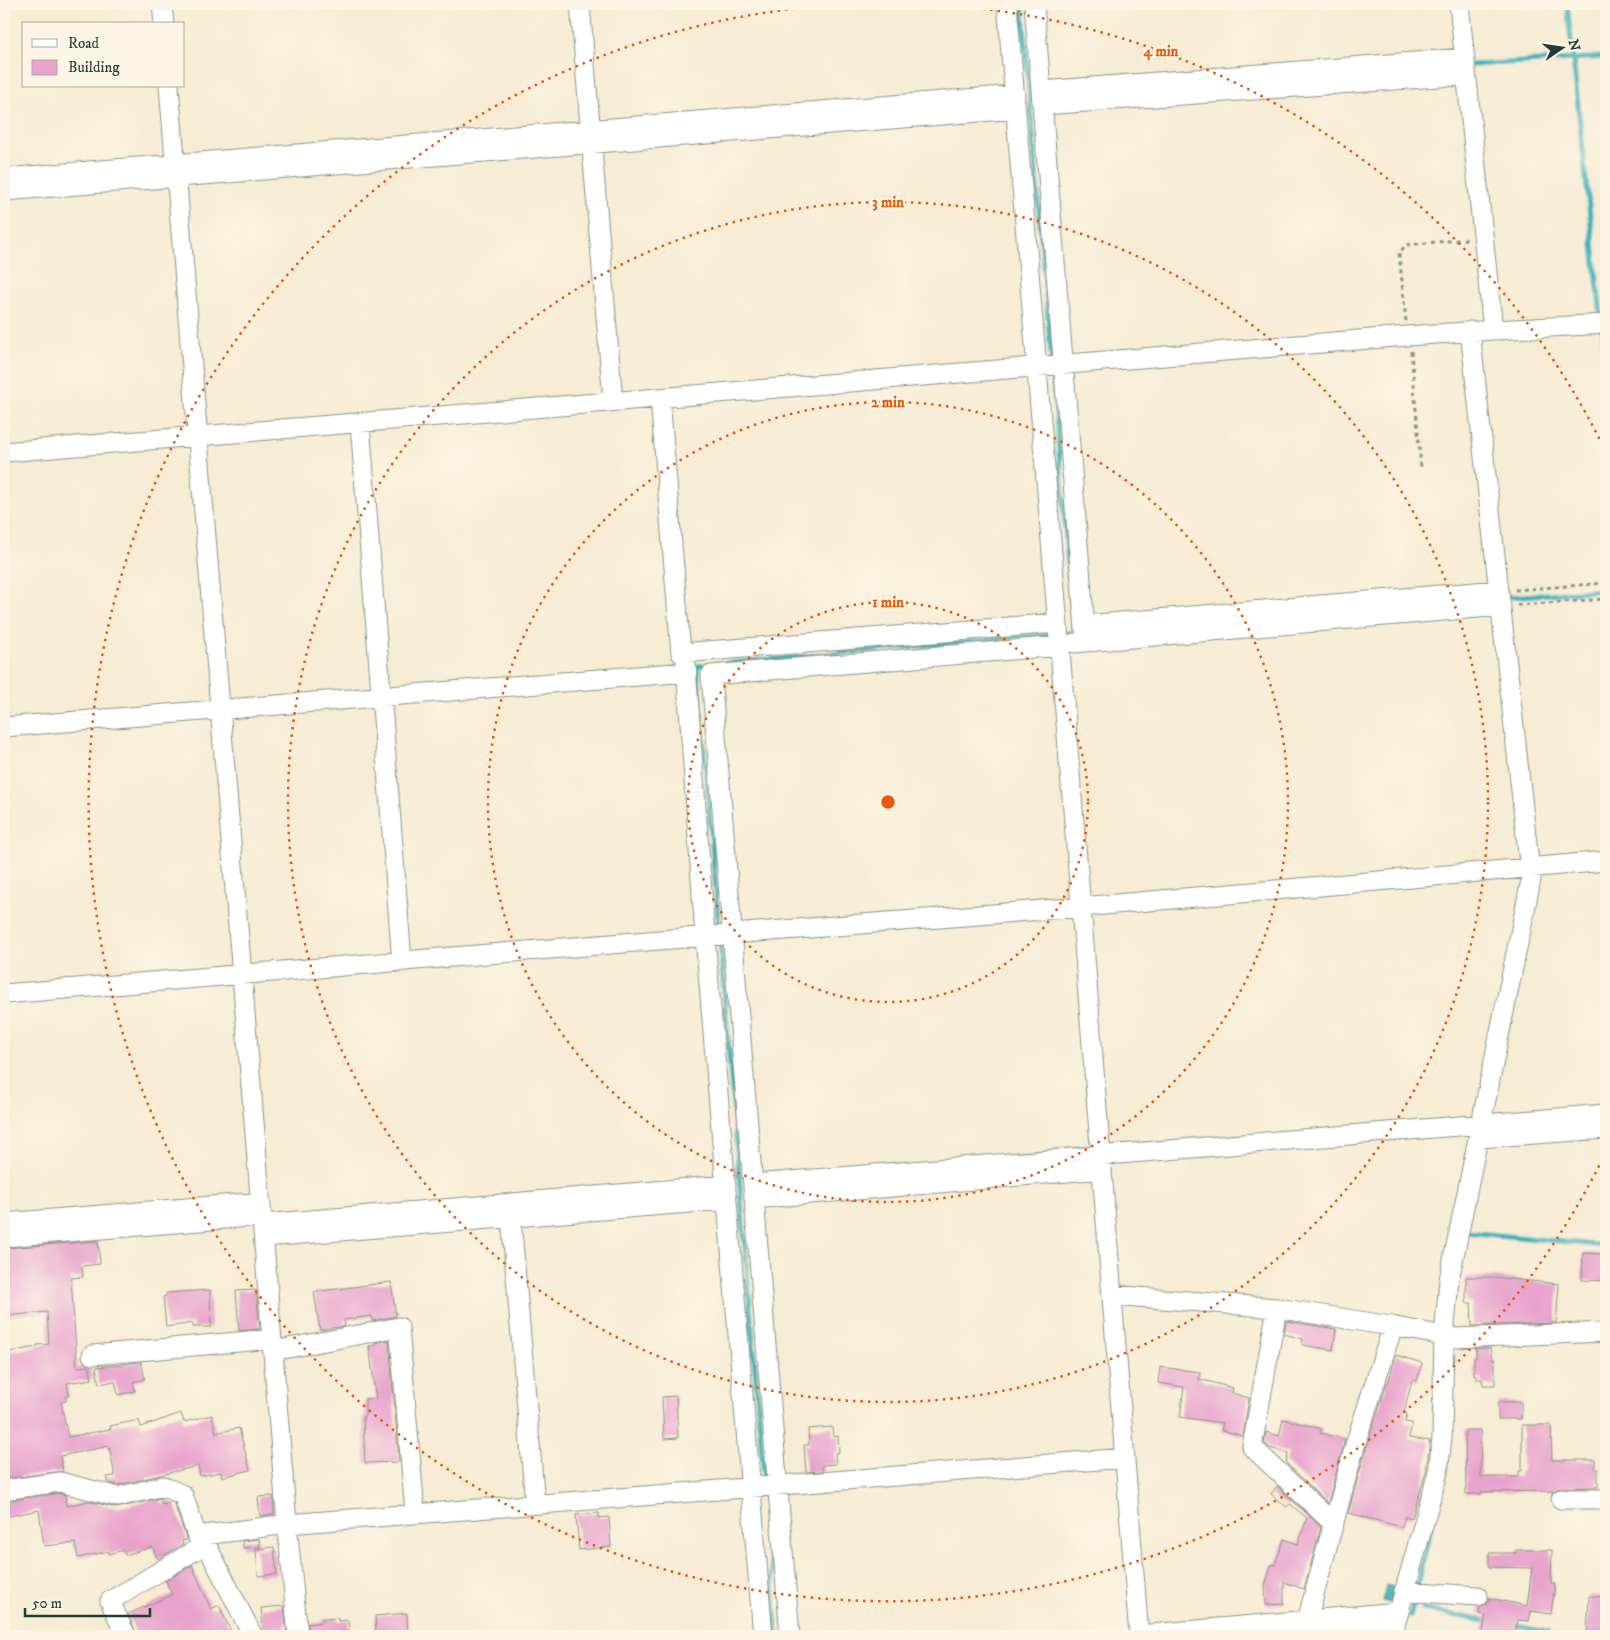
<svg xmlns="http://www.w3.org/2000/svg" width="1610" height="1640" viewBox="0 0 1610 1640" font-family="'IM FELL DW Pica',serif">
<style>
.water{fill:#41b1ba;stroke:#307777}
.lines{fill:none;stroke-linecap:round;stroke-linejoin:round}
.stream{stroke:#41b1ba;stroke-width:5}
.building{fill:#e8a3cd}
.minor-casing{stroke:#8a9484;stroke-width:21}
.path{stroke:#8a9484;stroke-width:3;stroke-dasharray:4 4;stroke-linecap:butt}
.minor{stroke:#fff;stroke-width:19}
.ring{fill:none;stroke:#e8590c;stroke-width:2.5;stroke-dasharray:2.5 5}
.centre{fill:#e8590c;stroke:#fcf5e5;stroke-width:2.5}
.ring-label{font-size:15px;text-anchor:middle;font-weight:bold;fill:#e8590c;stroke:#fcf5e5;stroke-width:4.5;stroke-linejoin:round;paint-order:stroke}
</style>
<rect width="100%" height="100%" fill="#fcf5e5"/>
<filter id="ink" filterUnits="userSpaceOnUse"><feTurbulence type="fractalNoise" baseFrequency=".02" numOctaves="2"/><feDisplacementMap in="SourceGraphic" scale="10" xChannelSelector="R" yChannelSelector="G"/><feConvolveMatrix kernelMatrix="1 2 1 2 8 2 1 2 1" color-interpolation-filters="sRGB"/></filter>
<filter id="wash" filterUnits="userSpaceOnUse"><feTurbulence type="fractalNoise" baseFrequency=".0096" numOctaves="4" result="noise"/><feDisplacementMap in="SourceGraphic" scale="20" xChannelSelector="R" yChannelSelector="G"/><feGaussianBlur stdDeviation="1.12" result="paint"/><feColorMatrix in="noise" values="0 0 0 0 0 0 0 0 0 0 0 0 0 0 0 0 0 1.4 0 .05"/><feComposite in="paint" operator="in"/></filter>
<g filter="url(#wash)">
<rect width="100%" height="100%" fill="#f6ebd3"/>
<path class="water" d="M 1386,1585 L 1397,1588 L 1392,1604 L 1382,1601 Z"/>
<g class="lines">
<path class="stream" d="M 1022,4 L 1074,632 L 1068,633
M 1567,4 L 1601,317
M 1472,65 L 1606,57
M 1603,333 L 1606,367
M 1508,597 L 1606,590
M 719,928 L 697,666 L 1052,634
M 720,942 L 764,1479
M 1467,1232 L 1606,1246
M 1452,1380 L 1453,1358
M 766,1495 L 777,1636
M 1417,1585 L 1430,1533
M 1422,1609 L 1491,1622
M 1410,1616 L 1413,1605
M 1511,1625 L 1548,1632"/>
</g>
<g id="blocks">
<path class="building" d="M 98,1241 L 100,1264 L 82,1266 L 83,1277 L 71,1278 L 77,1367 L 89,1366 L 92,1379 L 67,1383 L 69,1396 L 65,1396 L 66,1401 L 61,1402 L 68,1437 L 111,1429 L 110,1426 L 139,1420 L 141,1427 L 181,1413 L 184,1422 L 212,1415 L 216,1433 L 239,1428 L 250,1470 L 222,1477 L 221,1472 L 200,1476 L 198,1466 L 118,1485 L 109,1483 L 107,1477 L 115,1476 L 109,1446 L 60,1456 L 63,1471 L 4,1479 L 4,1414 L 9,1413 L 4,1382 L 4,1353 L 37,1347 L 37,1345 L 49,1344 L 47,1312 L 4,1316 L 4,1248 Z
M 1583,1253 L 1606,1254 L 1606,1281 L 1582,1280 Z
M 1466,1277 L 1492,1277 L 1559,1284 L 1556,1323 L 1472,1326 L 1471,1303 L 1466,1303 Z
M 391,1282 L 396,1316 L 372,1321 L 372,1316 L 344,1320 L 345,1326 L 320,1330 L 314,1292 Z
M 210,1290 L 211,1327 L 193,1327 L 193,1323 L 166,1327 L 163,1297 L 166,1296 L 166,1293 Z
M 256,1290 L 260,1329 L 239,1331 L 236,1291 Z
M 1286,1321 L 1336,1329 L 1333,1350 L 1302,1345 L 1303,1339 L 1284,1334 Z
M 389,1340 L 399,1462 L 365,1463 L 363,1416 L 365,1416 L 365,1399 L 376,1399 L 369,1346 L 376,1345 L 375,1343 Z
M 1476,1348 L 1490,1348 L 1492,1359 L 1495,1360 L 1495,1385 L 1483,1385 L 1482,1379 L 1476,1379 L 1476,1375 L 1474,1375 L 1474,1358 L 1476,1358 Z
M 1396,1355 L 1422,1363 L 1417,1381 L 1412,1380 L 1404,1413 L 1407,1414 L 1405,1422 L 1412,1423 L 1409,1438 L 1430,1441 L 1426,1472 L 1412,1518 L 1405,1516 L 1402,1527 L 1348,1513 L 1367,1445 L 1387,1383 L 1388,1383 Z
M 141,1362 L 145,1379 L 133,1382 L 135,1391 L 118,1395 L 115,1381 L 99,1384 L 96,1367 Z
M 1160,1367 L 1200,1372 L 1199,1379 L 1233,1388 L 1232,1393 L 1249,1398 L 1243,1436 L 1221,1430 L 1223,1423 L 1180,1417 L 1184,1387 L 1158,1383 Z
M 676,1396 L 678,1438 L 664,1439 L 662,1397 Z
M 1498,1402 L 1521,1402 L 1521,1419 L 1498,1419 Z
M 1283,1419 L 1322,1429 L 1320,1433 L 1345,1439 L 1328,1503 L 1286,1463 L 1288,1453 L 1270,1448 L 1264,1443 L 1266,1432 L 1279,1436 Z
M 1522,1425 L 1551,1425 L 1552,1460 L 1595,1460 L 1595,1469 L 1598,1469 L 1598,1487 L 1559,1488 L 1554,1491 L 1481,1492 L 1481,1494 L 1466,1494 L 1465,1430 L 1480,1430 L 1481,1477 L 1519,1477 L 1519,1471 L 1522,1471 Z
M 832,1427 L 833,1437 L 838,1436 L 839,1452 L 835,1453 L 836,1464 L 822,1465 L 823,1471 L 806,1472 L 804,1445 L 809,1445 L 808,1429 Z
M 1277,1486 L 1321,1527 L 1304,1589 L 1284,1582 L 1284,1604 L 1266,1605 L 1265,1585 L 1272,1564 L 1275,1565 L 1284,1539 L 1298,1544 L 1307,1518 L 1290,1504 L 1287,1507 L 1271,1494 Z
M 59,1493 L 65,1495 L 66,1506 L 89,1501 L 116,1508 L 160,1498 L 162,1504 L 171,1502 L 174,1503 L 187,1540 L 182,1541 L 183,1544 L 158,1559 L 152,1547 L 125,1555 L 124,1550 L 109,1554 L 109,1551 L 78,1558 L 75,1543 L 44,1546 L 39,1510 L 4,1517 L 4,1501 Z
M 273,1496 L 274,1514 L 260,1516 L 258,1497 Z
M 599,1513 L 599,1518 L 609,1517 L 611,1547 L 579,1550 L 576,1515 Z
M 259,1539 L 260,1547 L 243,1548 L 242,1541 Z
M 274,1547 L 277,1574 L 258,1576 L 256,1549 Z
M 1516,1550 L 1552,1550 L 1551,1583 L 1555,1584 L 1551,1614 L 1531,1611 L 1529,1621 L 1518,1620 L 1515,1636 L 1482,1636 L 1486,1615 L 1479,1614 L 1480,1607 L 1487,1603 L 1489,1598 L 1527,1606 L 1532,1568 L 1489,1567 L 1489,1553 L 1516,1553 Z
M 192,1565 L 211,1609 L 219,1605 L 233,1636 L 137,1636 L 128,1614 L 172,1595 L 166,1581 Z
M 1589,1596 L 1606,1597 L 1606,1636 L 1587,1636 Z
M 284,1606 L 287,1636 L 264,1636 L 261,1608 Z
M 407,1613 L 408,1636 L 389,1636 L 389,1634 L 376,1635 L 375,1616 Z
M 338,1618 L 338,1621 L 348,1620 L 349,1633 L 340,1634 L 340,1636 L 309,1636 L 308,1624 L 322,1622 L 322,1619 Z"/>
</g>
</g>
<g filter="url(#ink)">
<use href="#blocks" fill-opacity="0" stroke="#8a9484" stroke-width="1"/>
<g class="lines">
<defs>
<path id="minor" d="M 162,4 L 164,24
M 580,4 L 613,401
M 1007,4 L 1081,907 L 1139,1636
M 1034,4 L 1086,642
M 1459,4 L 1493,330
M 169,86 L 287,1524 L 298,1636
M 1042,91 L 1465,58
M 1043,105 L 1466,75
M 4,178 L 1015,95
M 4,191 L 1016,109
M 660,398 L 681,653 L 1058,623
M 360,423 L 402,962
M 4,452 L 1407,336 L 1493,330 L 1606,324
M 1085,625 L 1499,590
M 1074,643 L 1501,606
M 685,652 L 705,936 L 763,1636
M 4,727 L 687,672
M 4,994 L 732,934 L 1081,907 L 1606,861
M 1479,1138 L 1606,1129
M 753,1184 L 1606,1114
M 754,1199 L 1102,1169
M 511,1218 L 535,1504
M 4,1223 L 260,1202
M 263,1224 L 726,1185
M 4,1237 L 262,1216
M 264,1237 L 727,1200
M 1112,1295 L 1277,1308 L 1391,1326 L 1455,1338 L 1606,1332
M 1277,1308 L 1252,1447 L 1334,1524
M 273,1351 L 399,1327 L 415,1513
M 92,1355 L 272,1339
M 4,1490 L 60,1482 L 118,1497 L 163,1486 L 183,1495 L 197,1536 L 287,1524 L 1125,1458
M 1561,1499 L 1606,1499
M 203,1535 L 206,1544 L 253,1636
M 1404,1591 L 1478,1596
M 1307,1620 L 1356,1442 L 1393,1326
M 1139,1635 L 1399,1612
M 126,1636 L 110,1601 L 206,1544
M 790,1636 L 711,675 L 1060,646
M 1299,1636 L 1394,1628
M 1392,1636 L 1438,1472 L 1442,1438 L 1444,1336 L 1449,1280 L 1531,880 L 1470,331"/>
</defs>
<use href="#minor" class="minor-casing"/>
<path class="path" d="M 1406,321 L 1399,253 L 1406,245 L 1468,239
M 1411,351 L 1421,467
M 1515,590 L 1606,583
M 1517,605 L 1606,599"/>
<use href="#minor" class="minor"/>
</g>
</g>
<g class="ring">
<circle cx="888" cy="802" r="200"/>
<circle cx="888" cy="802" r="400"/>
<circle cx="888" cy="802" r="600"/>
<path d="M1606 1152A799 799 0 1 1 853 4M923 4A799 799 0 0 1 1606 452"/>
</g>
<circle cx="888" cy="802" r="8" class="centre"/>
<g class="ring-label">
<text x="1161" y="56">4 min</text>
<text x="888" y="207">3 min</text>
<text x="888" y="407">2 min</text>
<text x="888" y="607">1 min</text>
</g>
<rect width="1610" height="1640" fill="none" stroke="#fcf5e5" stroke-width="20"/>
<rect x="22" y="22" width="162" height="65" fill="#fcf5e5" stroke="#a4ab9e"/>
<rect x="32" y="39" width="25" height="8" fill="#ffffff" stroke="#a4ab9e"/>
<text x="68" y="48" font-size="15" fill="#1f3d34">Road</text>
<rect x="32" y="60" width="25" height="15" fill="#e8a3cd" stroke="#a4ab9e"/>
<text x="68" y="72" font-size="15" fill="#1f3d34">Building</text>
<g transform="translate(1562 48) rotate(77)" stroke="#fcf5e5" stroke-width="4" paint-order="stroke">
<path d="M0-4L9 19L0 12L-9 19Z" fill="#1f3d34"/>
<text y="-8" font-size="14" font-weight="bold" text-anchor="middle" fill="#1f3d34">N</text>
</g>
<path d="M25 1608v8h125v-8" fill="none" stroke="#1f3d34" stroke-width="2.5"/>
<text x="32" y="1608" font-size="15" fill="#1f3d34" stroke="#fcf5e5" stroke-width="4" paint-order="stroke">50 m</text>
</svg>
